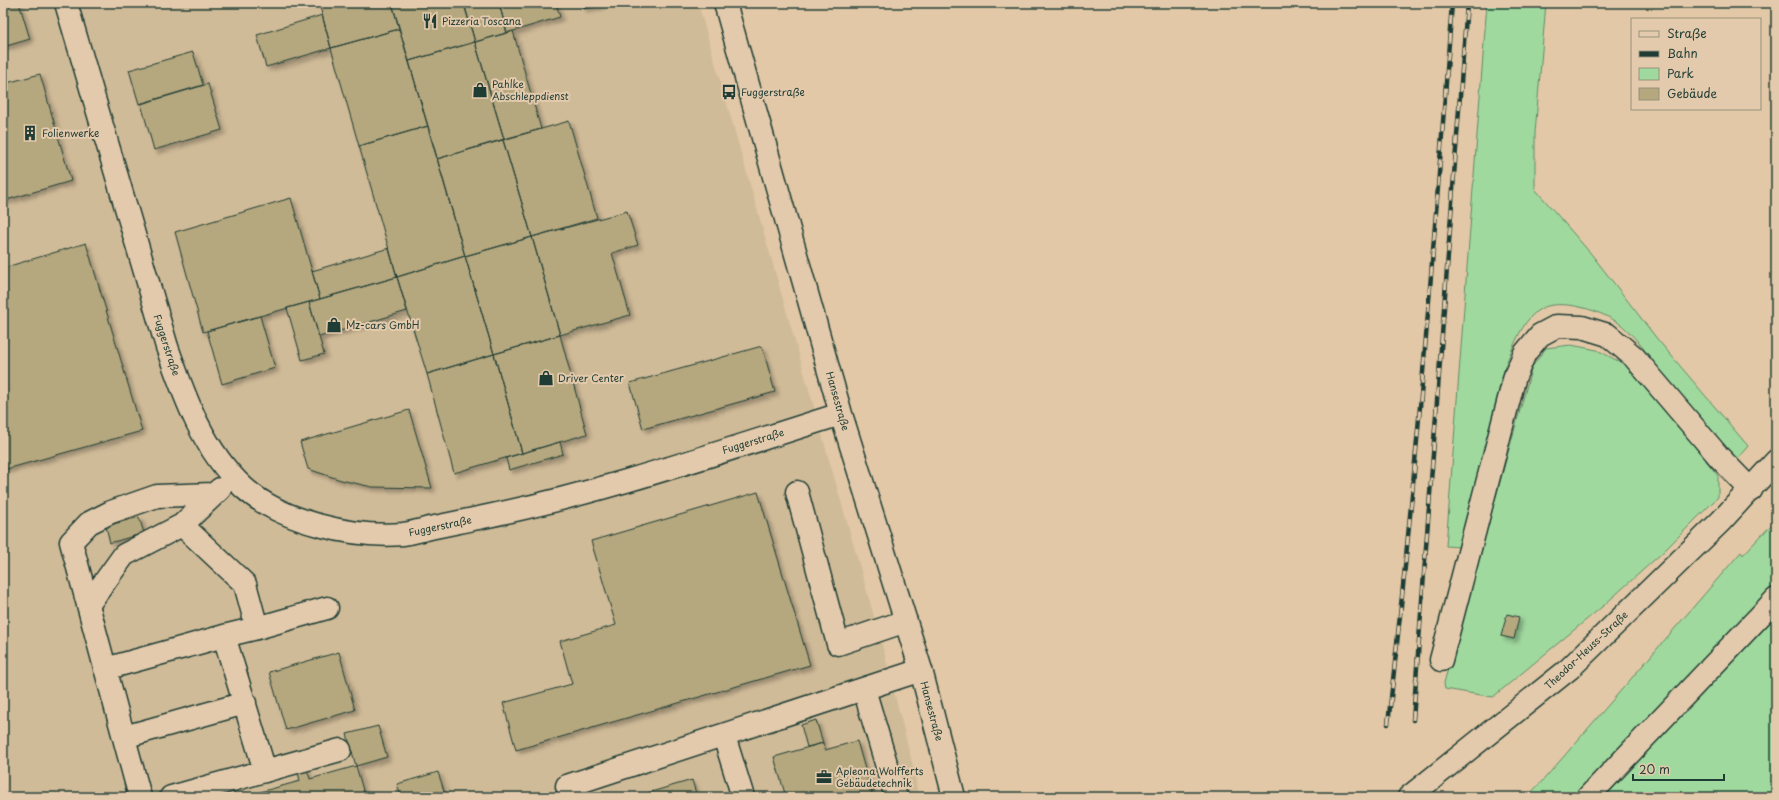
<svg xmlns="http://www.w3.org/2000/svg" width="1779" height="800" viewBox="0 0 1779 800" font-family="'Playpen Sans',sans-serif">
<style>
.built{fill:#d0bb98}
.green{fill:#a0d99e;stroke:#608b69}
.building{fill:#b5a77e;stroke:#1f3d34;filter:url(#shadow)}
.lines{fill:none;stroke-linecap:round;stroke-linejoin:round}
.minor-casing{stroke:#1f3d34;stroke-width:25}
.major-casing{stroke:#1f3d34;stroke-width:25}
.minor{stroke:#e4caac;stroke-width:22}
.major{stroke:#e4caac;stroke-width:22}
.rail-casing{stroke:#1f3d34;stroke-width:4.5}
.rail{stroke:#e4caac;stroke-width:3;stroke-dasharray:9;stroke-linecap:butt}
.labels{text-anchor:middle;stroke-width:4;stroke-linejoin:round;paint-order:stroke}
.poi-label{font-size:10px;fill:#1f3d34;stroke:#e4caac;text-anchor:start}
.street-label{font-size:10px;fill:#1f3d34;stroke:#e4caac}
</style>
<defs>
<filter id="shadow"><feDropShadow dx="3.5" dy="3.5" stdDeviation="2" flood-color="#0004"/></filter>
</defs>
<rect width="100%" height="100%" fill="#e2c8a6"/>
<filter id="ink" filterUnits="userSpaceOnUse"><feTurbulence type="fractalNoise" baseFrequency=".025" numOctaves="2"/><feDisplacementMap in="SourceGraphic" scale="8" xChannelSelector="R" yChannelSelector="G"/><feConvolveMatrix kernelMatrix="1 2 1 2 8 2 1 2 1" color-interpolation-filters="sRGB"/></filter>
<g filter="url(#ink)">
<path class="built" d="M 3,3 L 698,3 L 882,644 L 915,774 L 918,797 L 3,797 Z"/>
<path class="green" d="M 1487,3 L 1546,3 L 1535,133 L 1535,189 L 1592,255 L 1658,340 L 1748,446 L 1737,459 L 1730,454 C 1717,441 1704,428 1692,415 C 1669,387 1651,353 1625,328 C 1608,312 1557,295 1537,311 C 1521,323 1513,348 1505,366 L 1460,547 L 1446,546 Z
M 1571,345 L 1597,350 L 1624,364 L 1647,386 L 1718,476 L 1718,497 L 1663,552 L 1603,606 L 1493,697 L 1445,689 L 1444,683 L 1532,367 L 1546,348 Z
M 1776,520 L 1776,797 L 1527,797 L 1546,777 L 1741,552 L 1743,555 Z"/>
<path class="building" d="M 3,3 L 19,3 L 30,39 L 3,47 Z
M 319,3 L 392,3 L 399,29 L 331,48 Z
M 392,3 L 464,3 L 475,42 L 409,61 Z
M 483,3 L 499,3 L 507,33 L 475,42 L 465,8 Z
M 499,3 L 556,3 L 560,17 L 507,33 Z
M 582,3 L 601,3 L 602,5 L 584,9 Z
M 322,15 L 331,48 L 266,67 L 257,35 Z
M 399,29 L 428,126 L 359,146 L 331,48 Z
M 513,31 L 541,129 L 504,139 L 475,42 Z
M 475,42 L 504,139 L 437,159 L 409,61 Z
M 193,52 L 203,85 L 139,104 L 129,70 Z
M 40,74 L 71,181 L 3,201 L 3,84 Z
M 208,84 L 222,130 L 154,150 L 141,104 Z
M 569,121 L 597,218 L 532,237 L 503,140 Z
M 428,126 L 465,256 L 397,277 L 359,146 Z
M 503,140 L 532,237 L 465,256 L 437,159 Z
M 291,198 L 320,299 L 203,332 L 175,232 Z
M 627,211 L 638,245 L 612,253 L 630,315 L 560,335 L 532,237 Z
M 532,237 L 560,335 L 494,354 L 465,256 Z
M 86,243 L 142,431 L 3,470 L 3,268 Z
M 389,248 L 397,277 L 320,299 L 312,271 Z
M 465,256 L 494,354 L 427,374 L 397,277 Z
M 397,277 L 407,311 L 319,337 L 309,302 Z
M 309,302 L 324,354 L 302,360 L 287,308 Z
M 260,316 L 275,368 L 222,384 L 207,331 Z
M 560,335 L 587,434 L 522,453 L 494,354 Z
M 762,346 L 775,392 L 643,429 L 630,383 Z
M 494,354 L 522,453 L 454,473 L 427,374 Z
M 409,410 L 432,488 L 372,487 L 341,480 L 308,469 L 300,442 Z
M 560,442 L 563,454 L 509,470 L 506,458 Z
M 758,492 L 810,665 L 516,750 L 503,703 L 572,684 L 560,641 L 616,625 L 591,541 Z
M 139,517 L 144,533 L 110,543 L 106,526 Z
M 1507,614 L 1519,617 L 1514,639 L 1501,636 Z
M 339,652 L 355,710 L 286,730 L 269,672 Z
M 816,720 L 823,743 L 807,747 L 801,725 Z
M 378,726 L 387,757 L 356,766 L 347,734 Z
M 857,741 L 873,797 L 786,797 L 774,757 L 823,743 L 825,750 Z
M 356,766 L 365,797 L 242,797 L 300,781 L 298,772 L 307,769 L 310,779 Z
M 438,772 L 446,797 L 401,797 L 397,784 Z
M 692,780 L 697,797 L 634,797 Z"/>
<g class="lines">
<defs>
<path id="minor" d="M 66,3 L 167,347 C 185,398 203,450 244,488 C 282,522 353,538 403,534 C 412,533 422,530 430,528 C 450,524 469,520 488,516 C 608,491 725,450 841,414
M 725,3 L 841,414 L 921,670 L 954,797
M 797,492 L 838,644 L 906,621
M 182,525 L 245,584 L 257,628 L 327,608
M 88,605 L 124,555 L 182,525 L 220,489
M 257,628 L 224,636 L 265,771
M 1441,660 L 1515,376 L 1525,353 L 1540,335 L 1557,326 L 1582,327 L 1608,335 L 1634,357 L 1720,458 L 1751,490
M 105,669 L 224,636
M 864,689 L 896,797
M 724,736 L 743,797
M 124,737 L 245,703
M 567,786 L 921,670
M 140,797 L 71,542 L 89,523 L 111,512 L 157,496 L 213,494
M 171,797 L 340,750
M 1588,797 L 1776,599"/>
<path id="major" d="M 1409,797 L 1569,669 L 1721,521 L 1776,461"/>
</defs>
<use href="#minor" class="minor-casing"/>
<use href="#major" class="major-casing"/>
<use href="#minor" class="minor"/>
<use href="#major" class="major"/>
<defs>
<path id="rail" d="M 1413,720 L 1467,3
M 1388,724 C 1416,484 1434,243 1452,3"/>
</defs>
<use href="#rail" class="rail-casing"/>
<use href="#rail" class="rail"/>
</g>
</g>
<defs>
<symbol id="restaurant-bare" viewBox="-9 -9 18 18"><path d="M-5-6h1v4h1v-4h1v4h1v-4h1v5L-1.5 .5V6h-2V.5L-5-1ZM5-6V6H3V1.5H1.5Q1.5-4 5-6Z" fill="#1f3d34" stroke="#e4caac" stroke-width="2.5" paint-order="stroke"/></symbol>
<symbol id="shop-bare" viewBox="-9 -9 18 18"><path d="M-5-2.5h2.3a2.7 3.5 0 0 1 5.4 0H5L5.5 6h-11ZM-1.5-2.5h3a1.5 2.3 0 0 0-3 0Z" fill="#1f3d34" stroke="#e4caac" stroke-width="2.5" paint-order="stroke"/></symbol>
<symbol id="bus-bare" viewBox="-9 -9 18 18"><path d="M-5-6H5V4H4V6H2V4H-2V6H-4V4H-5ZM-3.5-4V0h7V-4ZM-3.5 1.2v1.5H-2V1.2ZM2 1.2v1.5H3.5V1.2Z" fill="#1f3d34" stroke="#e4caac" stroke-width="2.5" paint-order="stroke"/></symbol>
<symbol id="building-bare" viewBox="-9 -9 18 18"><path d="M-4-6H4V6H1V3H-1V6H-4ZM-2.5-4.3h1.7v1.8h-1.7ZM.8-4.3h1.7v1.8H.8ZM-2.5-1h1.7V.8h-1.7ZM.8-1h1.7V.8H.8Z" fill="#1f3d34" stroke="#e4caac" stroke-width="2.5" paint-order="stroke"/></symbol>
<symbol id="office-bare" viewBox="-9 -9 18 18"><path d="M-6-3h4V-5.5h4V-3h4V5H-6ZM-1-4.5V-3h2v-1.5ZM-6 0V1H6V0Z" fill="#1f3d34" stroke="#e4caac" stroke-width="2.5" paint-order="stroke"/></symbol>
</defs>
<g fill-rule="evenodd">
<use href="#restaurant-bare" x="419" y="10" width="22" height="22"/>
<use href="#shop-bare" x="469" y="79" width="22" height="22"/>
<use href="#bus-bare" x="718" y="81" width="22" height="22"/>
<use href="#building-bare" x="19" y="122" width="22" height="22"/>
<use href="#shop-bare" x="323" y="314" width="22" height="22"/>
<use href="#shop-bare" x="535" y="367" width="22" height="22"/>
<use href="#office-bare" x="813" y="766" width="22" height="22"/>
</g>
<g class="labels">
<g class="poi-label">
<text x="442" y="25">Pizzeria Toscana</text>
<text x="492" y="88">Pahlke<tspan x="492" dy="12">Abschleppdienst</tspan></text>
<text x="741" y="96">Fuggerstraße</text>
<text x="42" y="137">Folienwerke</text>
<text x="346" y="329">Mz-cars GmbH</text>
<text x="558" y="382">Driver Center</text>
<text x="836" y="775">Apleona Wolfferts<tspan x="836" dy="12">Gebäudetechnik</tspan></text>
</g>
<g class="street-label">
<text transform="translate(167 345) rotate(72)" y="4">Fuggerstraße</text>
<text transform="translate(838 401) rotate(74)" y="4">Hansestraße</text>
<text transform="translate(753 441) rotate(-17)" y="4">Fuggerstraße</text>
<text transform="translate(440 526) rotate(-12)" y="4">Fuggerstraße</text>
<text transform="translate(1586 650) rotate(-43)" y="4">Theodor-Heuss-Straße</text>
<text transform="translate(932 711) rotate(75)" y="4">Hansestraße</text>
</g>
</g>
<rect width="1779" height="800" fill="none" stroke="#e4caac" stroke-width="16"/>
<rect x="8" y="8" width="1763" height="784" fill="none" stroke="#1f3d34" stroke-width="1.5" filter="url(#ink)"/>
<rect x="1631" y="18" width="130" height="92" fill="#e4caac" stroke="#95927c"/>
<rect x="1639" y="31" width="20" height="6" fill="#e4caac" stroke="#95927c"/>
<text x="1667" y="38" font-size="12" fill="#1f3d34">Straße</text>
<rect x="1639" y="51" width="20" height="6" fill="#1f3d34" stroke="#95927c"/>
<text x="1667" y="58" font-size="12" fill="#1f3d34">Bahn</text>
<rect x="1639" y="68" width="20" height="12" fill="#a0d99e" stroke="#95927c"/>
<text x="1667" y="78" font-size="12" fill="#1f3d34">Park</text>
<rect x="1639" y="88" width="20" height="12" fill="#b5a77e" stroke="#95927c"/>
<text x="1667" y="98" font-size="12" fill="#1f3d34">Gebäude</text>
<path d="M1633 774v6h91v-6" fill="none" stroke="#1f3d34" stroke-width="2"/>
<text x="1639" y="774" font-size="12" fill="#1f3d34" stroke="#e4caac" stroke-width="3" paint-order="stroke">20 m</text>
</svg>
